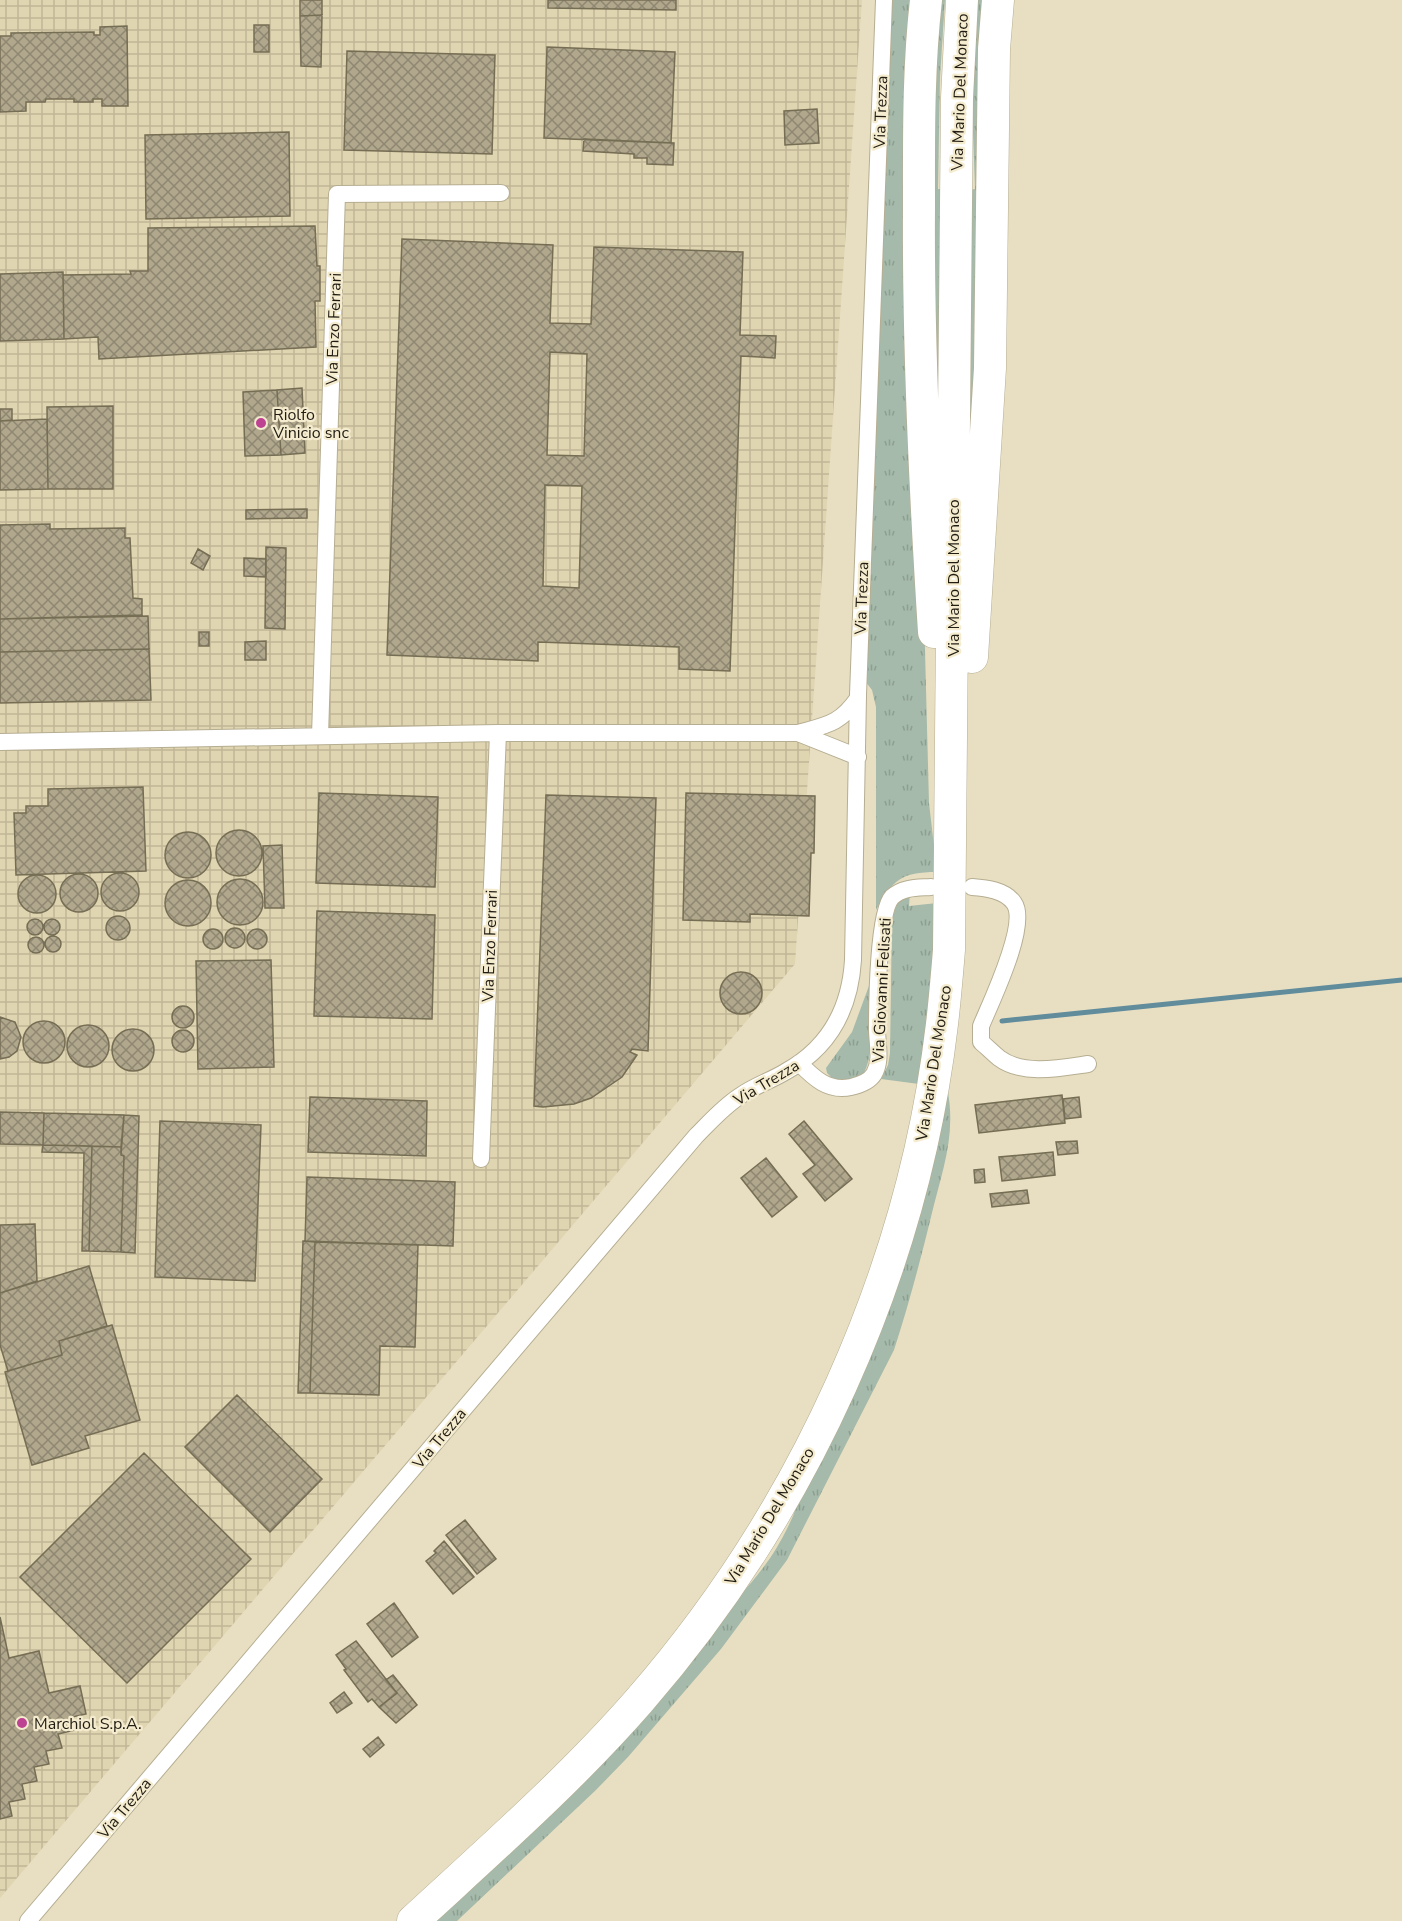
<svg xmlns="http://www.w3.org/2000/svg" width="1402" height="1921" viewBox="0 0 1402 1921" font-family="'Nunito Sans',sans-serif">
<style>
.industrial{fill:url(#industrial-grid)}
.grass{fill:url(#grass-tufts)}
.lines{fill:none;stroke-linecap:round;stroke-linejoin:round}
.stream{stroke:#618c9c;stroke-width:5}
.building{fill:url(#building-cross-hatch);stroke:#756d54;stroke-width:1.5;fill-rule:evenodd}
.street-casing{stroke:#b6ae92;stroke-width:18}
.highway-casing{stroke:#b6ae92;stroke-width:33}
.street{stroke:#fff;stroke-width:16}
.highway{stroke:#fff;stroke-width:32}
.poi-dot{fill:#bd4292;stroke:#f5eccf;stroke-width:2}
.labels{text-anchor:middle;stroke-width:4.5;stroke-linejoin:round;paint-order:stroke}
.street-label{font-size:16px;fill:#201c12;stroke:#f5eccf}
.poi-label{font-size:16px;fill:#201c12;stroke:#f5eccf;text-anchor:start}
</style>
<defs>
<pattern id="industrial-grid" width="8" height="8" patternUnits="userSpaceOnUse" patternTransform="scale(1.5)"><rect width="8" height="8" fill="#e0d5b1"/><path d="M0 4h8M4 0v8" fill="none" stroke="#c0b697"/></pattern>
<pattern id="grass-tufts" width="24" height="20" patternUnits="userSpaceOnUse" patternTransform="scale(1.5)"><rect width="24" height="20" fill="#a5baaa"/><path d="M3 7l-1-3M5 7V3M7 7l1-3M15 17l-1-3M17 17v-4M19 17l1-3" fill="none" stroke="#8e9f91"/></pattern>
<pattern id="building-cross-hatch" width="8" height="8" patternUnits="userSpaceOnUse" patternTransform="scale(1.5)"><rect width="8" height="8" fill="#b0a78c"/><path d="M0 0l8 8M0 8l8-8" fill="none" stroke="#8f8771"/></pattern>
</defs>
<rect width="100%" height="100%" fill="#e8dfc2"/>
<path class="industrial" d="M 0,0 L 862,0 L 795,964 L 0,1898 Z"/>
<path class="grass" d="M 889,0 L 917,0 L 923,573 L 929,803 L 937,872 C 901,872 893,880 876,910 L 876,707 L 872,690 L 865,681 Z
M 934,0 L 945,0 L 940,77 L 938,189 L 944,190 L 945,368 L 935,473 Z
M 978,0 L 990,0 L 986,298 L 968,460 L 969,190 L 975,189 L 972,104 Z
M 910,892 L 909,906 L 937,903 L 936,951 L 919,1084 L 881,1079 L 888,1065 L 890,1053 L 892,916 L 899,900 Z
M 870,983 C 870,1010 877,1055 861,1078 L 835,1081 L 827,1073 L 826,1068 L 852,1032 Z
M 947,1087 C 957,1135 942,1171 931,1217 C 920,1262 908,1307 894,1350 L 787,1560 L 721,1649 L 628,1757 L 596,1790 L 457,1921 L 431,1921 L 736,1600 C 762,1571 777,1552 793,1516 Z"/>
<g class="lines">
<path class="stream" d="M 1002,1021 L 1402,980"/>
</g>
<path class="building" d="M 300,0 L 322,0 L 322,15 L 300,16 Z
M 548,0 L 676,0 L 676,10 L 548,8 Z
M 322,15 L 321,67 L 301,66 L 300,16 Z
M 254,25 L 269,25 L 269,52 L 254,52 Z
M 127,26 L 128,106 L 102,106 L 102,99 L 93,99 L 93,102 L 74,102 L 74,99 L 46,99 L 45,102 L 26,102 L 26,111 L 0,112 L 0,36 L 11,36 L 11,33 L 94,32 L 94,35 L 100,35 L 100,27 Z
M 547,47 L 675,52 L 671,143 L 544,138 Z
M 347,51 L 495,55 L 492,154 L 344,150 Z
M 817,109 L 819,143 L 785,145 L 784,111 Z
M 289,132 L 290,216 L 146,219 L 145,135 Z
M 584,139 L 674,143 L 673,165 L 647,164 L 647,158 L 634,158 L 634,154 L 583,151 Z
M 315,226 L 317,266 L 320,266 L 320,301 L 315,301 L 316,347 L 99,359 L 98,337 L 64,339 L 63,275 L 131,274 L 130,271 L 148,271 L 148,228 Z
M 402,239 L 553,245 L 550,323 L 591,324 L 594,247 L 743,252 L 740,335 L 776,336 L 775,358 L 741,356 L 730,671 L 679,669 L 679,647 L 538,642 L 538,661 L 387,655 ZM 550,352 L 587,354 L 584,456 L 547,455 ZM 545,485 L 582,486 L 579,588 L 543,586 Z
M 63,272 L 64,339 L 0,341 L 0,274 Z
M 302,388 L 305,453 L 281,455 L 277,390 Z
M 277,390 L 281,455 L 245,456 L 243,392 Z
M 113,406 L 113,489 L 48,489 L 47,407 Z
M 0,409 L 12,409 L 12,420 L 0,421 Z
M 47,419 L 48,489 L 0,490 L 0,421 Z
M 307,509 L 307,518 L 246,519 L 246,510 Z
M 50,524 L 50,529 L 125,528 L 125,538 L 130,538 L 133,598 L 142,599 L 142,615 L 0,619 L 0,525 Z
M 266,547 L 286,548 L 285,629 L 265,628 Z
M 198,549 L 210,556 L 203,570 L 191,563 Z
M 244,558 L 266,559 L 266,577 L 244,576 Z
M 148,616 L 149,649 L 0,652 L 0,619 Z
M 199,632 L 209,632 L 209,646 L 199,646 Z
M 266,641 L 266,660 L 245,660 L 245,642 Z
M 149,649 L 151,700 L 0,703 L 0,652 Z
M 143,787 L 146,871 L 16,875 L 14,813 L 26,813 L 26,806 L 48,806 L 48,789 Z
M 319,793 L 438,797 L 435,887 L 316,883 Z
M 686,793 L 815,796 L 814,853 L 811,853 L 809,916 L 750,914 L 750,922 L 683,920 Z
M 546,795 L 656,798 L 648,1051 L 632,1049 L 630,1052 L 637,1055 L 622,1077 L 591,1098 L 574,1104 L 543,1107 L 534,1106 Z
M216 853a23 23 0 1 1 46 0a23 23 0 1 1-46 0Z
M165 855a23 23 0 1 1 46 0a23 23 0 1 1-46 0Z
M 282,845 L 284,908 L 265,908 L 263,846 Z
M101 892a19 19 0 1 1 38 0a19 19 0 1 1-38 0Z
M60 893a19 19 0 1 1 38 0a19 19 0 1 1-38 0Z
M18 894a19 19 0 1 1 38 0a19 19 0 1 1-38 0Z
M217 902a23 23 0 1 1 46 0a23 23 0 1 1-46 0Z
M165 903a23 23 0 1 1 46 0a23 23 0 1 1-46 0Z
M 317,911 L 435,915 L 432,1019 L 314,1016 Z
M106 928a12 12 0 1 1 24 0a12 12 0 1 1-24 0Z
M44 927a8 8 0 1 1 16 0a8 8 0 1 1-16 0Z
M27 927a8 8 0 1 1 16 0a8 8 0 1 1-16 0Z
M225 938a10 10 0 1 1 20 0a10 10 0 1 1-20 0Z
M203 939a10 10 0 1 1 20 0a10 10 0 1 1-20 0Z
M247 939a10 10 0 1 1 20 0a10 10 0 1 1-20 0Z
M45 944a8 8 0 1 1 16 0a8 8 0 1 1-16 0Z
M28 945a8 8 0 1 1 16 0a8 8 0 1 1-16 0Z
M 271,960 L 274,1067 L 198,1069 L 196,961 Z
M720 993a21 21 0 1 1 42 0a21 21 0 1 1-42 0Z
M172 1017a11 11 0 1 1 22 0a11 11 0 1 1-22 0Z
M 0,1017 L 15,1022 L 21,1037 L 17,1051 L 9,1057 L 0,1059 Z
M23 1042a21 21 0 1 1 42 0a21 21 0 1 1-42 0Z
M67 1046a21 21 0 1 1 42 0a21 21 0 1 1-42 0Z
M112 1050a21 21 0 1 1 42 0a21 21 0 1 1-42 0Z
M172 1041a11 11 0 1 1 22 0a11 11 0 1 1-22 0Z
M 1062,1095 L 1065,1123 L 979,1133 L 975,1105 Z
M 310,1097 L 427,1101 L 426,1156 L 308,1152 Z
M 1079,1097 L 1081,1117 L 1065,1119 L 1063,1099 Z
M 0,1112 L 44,1113 L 43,1145 L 0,1144 Z
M 44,1113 L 124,1115 L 121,1147 L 43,1145 Z
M 124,1115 L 139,1116 L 135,1253 L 121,1252 L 124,1156 L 121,1155 Z
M 160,1121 L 261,1125 L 255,1281 L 155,1277 Z
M 804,1121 L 852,1179 L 825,1201 L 803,1174 L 815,1165 L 789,1134 Z
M 1077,1141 L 1078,1153 L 1058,1155 L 1056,1142 Z
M 43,1145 L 92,1146 L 89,1251 L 82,1251 L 84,1153 L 42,1152 Z
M 92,1146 L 121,1147 L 121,1155 L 124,1156 L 121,1252 L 89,1251 Z
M 1053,1152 L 1055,1175 L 1002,1181 L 999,1157 Z
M 766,1158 L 797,1197 L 772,1217 L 741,1178 Z
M 984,1169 L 985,1182 L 975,1183 L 974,1170 Z
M 307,1177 L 455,1182 L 453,1246 L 305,1241 Z
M 1027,1190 L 1029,1203 L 992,1207 L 990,1194 Z
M 35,1224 L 37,1281 L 0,1293 L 0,1225 Z
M 303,1241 L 315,1242 L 310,1393 L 298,1393 Z
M 315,1242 L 418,1245 L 415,1347 L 380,1346 L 379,1395 L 310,1393 Z
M 89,1266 L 107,1326 L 59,1341 L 62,1355 L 8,1371 L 0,1345 L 0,1293 Z
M 112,1325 L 140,1420 L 85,1436 L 89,1448 L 32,1465 L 5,1372 L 62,1355 L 59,1341 Z
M 237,1395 L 322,1479 L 270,1532 L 185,1447 Z
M 144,1453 L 251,1559 L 127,1683 L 20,1577 Z
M 465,1520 L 496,1559 L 477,1574 L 446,1535 Z
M 444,1541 L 474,1577 L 453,1594 L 426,1561 L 436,1553 L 434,1551 Z
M 394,1603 L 418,1637 L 392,1657 L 367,1624 Z
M 0,1617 L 9,1658 L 39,1651 L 49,1693 L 80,1686 L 86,1714 L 72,1717 L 75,1730 L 58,1734 L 62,1748 L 46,1751 L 49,1764 L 34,1767 L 37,1781 L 22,1784 L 25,1799 L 9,1802 L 12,1816 L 0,1819 Z
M 356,1641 L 397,1693 L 379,1707 L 372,1699 L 368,1702 L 344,1670 L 346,1669 L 336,1655 Z
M 393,1675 L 417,1705 L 396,1723 L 379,1707 L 397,1693 L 386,1680 Z
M 344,1692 L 352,1703 L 337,1713 L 330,1703 Z
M 378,1737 L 384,1745 L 370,1757 L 363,1749 Z"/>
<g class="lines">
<defs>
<path id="street" d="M 798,733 L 858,757
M 320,736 L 337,194 L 501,193
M 0,742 L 498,733 L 798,733 C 827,725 840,724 858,698
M 972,887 C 986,888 1005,890 1014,903 C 1029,924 991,1002 981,1026 L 981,1042 C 987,1047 993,1053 999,1058 C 1023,1076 1061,1068 1088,1064
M 799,1063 C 814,1078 828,1092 851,1087 C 860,1085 869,1082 874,1074 C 882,1060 877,1044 877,1029 C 877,1005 878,912 892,897 C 903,887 917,888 931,887
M 481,1159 L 498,733
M 28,1921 L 696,1136 C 710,1122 723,1107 740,1096 C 754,1086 770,1081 785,1072 C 829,1048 850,1009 853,960 L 858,695 L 884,0"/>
<path id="highway" d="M 926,0 C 918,70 919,139 919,209 C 918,350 925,491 934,632
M 972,657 L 990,368 L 994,49 L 998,0
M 413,1921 C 490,1850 570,1780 639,1701 C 803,1513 913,1272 942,1024 C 945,999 947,974 949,950 L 957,98 L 962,0"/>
</defs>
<use href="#street" class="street-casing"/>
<use href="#highway" class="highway-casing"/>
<use href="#street" class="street"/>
<use href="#highway" class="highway"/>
</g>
<g class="poi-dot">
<circle cx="261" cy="423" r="6"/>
<circle cx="22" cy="1723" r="6"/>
</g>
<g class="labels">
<g class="street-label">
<text transform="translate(959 92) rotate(-88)" y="6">Via Mario Del Monaco</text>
<text transform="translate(880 112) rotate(-88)" y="6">Via Trezza</text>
<text transform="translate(333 329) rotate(-88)" y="6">Via Enzo Ferrari</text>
<text transform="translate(953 578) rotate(-90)" y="6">Via Mario Del Monaco</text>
<text transform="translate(861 598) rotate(-88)" y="6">Via Trezza</text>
<text transform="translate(489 946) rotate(-88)" y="6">Via Enzo Ferrari</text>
<text transform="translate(881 990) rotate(-87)" y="6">Via Giovanni Felisati</text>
<text transform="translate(933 1063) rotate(-81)" y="6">Via Mario Del Monaco</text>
<text transform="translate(766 1082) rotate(-31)" y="6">Via Trezza</text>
<text transform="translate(439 1438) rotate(-50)" y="6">Via Trezza</text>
<text transform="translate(769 1516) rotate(-59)" y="6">Via Mario Del Monaco</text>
<text transform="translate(124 1808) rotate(-50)" y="6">Via Trezza</text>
</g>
<g class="poi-label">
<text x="273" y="420">Riolfo<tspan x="273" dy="18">Vinicio snc</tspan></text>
<text x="34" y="1729">Marchiol S.p.A.</text>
</g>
</g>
</svg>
